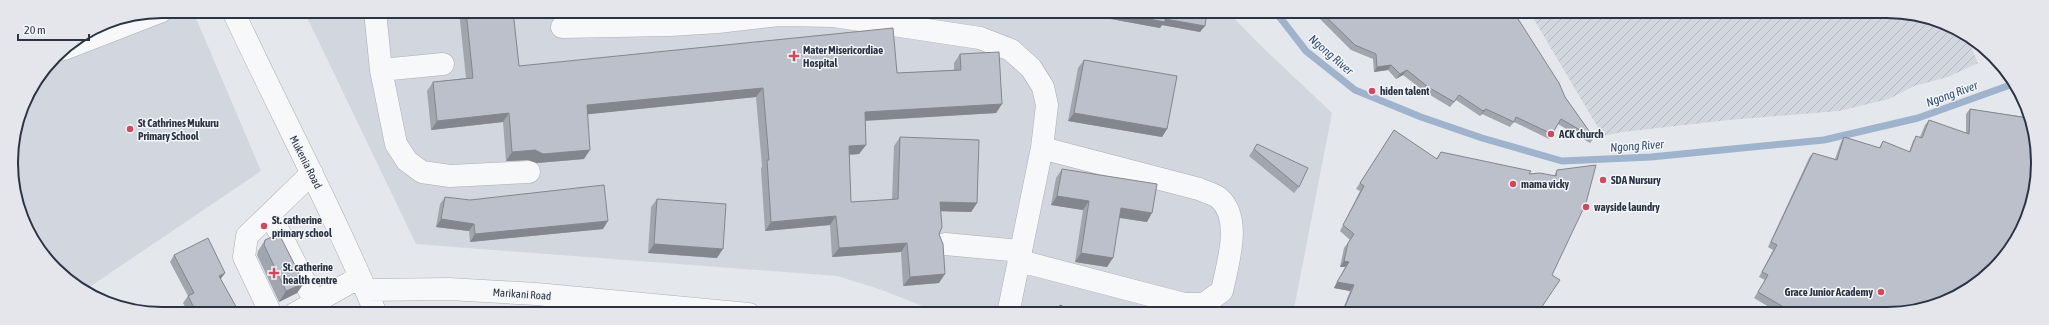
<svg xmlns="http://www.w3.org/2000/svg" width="2049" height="325" viewBox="0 0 2049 325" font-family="'Asap Condensed',sans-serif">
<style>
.built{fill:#d2d6de}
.industrial{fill:url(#industrial-furrows)}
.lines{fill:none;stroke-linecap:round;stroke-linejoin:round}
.stream{stroke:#9fb4cc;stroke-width:7}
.minor-casing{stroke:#a9aeb7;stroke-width:23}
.minor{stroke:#f7f8fa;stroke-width:22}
.wall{fill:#a1a5ae}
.shaded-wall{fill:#83868d}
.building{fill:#bbc0ca;stroke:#83868d}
.poi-dot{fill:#d1495b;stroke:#f4f6f9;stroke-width:1.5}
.labels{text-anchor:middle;stroke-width:3;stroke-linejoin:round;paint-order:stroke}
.poi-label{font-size:11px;font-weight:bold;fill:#2b3445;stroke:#f4f6f9;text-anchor:start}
.street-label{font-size:11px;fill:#2b3445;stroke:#f4f6f9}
.water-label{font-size:12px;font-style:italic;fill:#34527a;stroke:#f4f6f9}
.rim{fill:none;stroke:#2b3445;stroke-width:2}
</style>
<defs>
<pattern id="industrial-furrows" width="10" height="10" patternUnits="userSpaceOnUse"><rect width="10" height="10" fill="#d2d6de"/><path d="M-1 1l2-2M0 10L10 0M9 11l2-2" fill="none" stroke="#b4b8c0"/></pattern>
</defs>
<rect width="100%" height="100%" fill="#e4e7ec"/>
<path class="built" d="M 163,11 L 193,11 L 261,171 L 85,290 L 48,262 L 19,211 L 11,153 L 23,104 L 56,55 Z
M 304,11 L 1227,11 L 1257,42 L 1332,113 L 1293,314 L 943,314 L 879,289 L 837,276 L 416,244 Z"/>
<path class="industrial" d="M 1529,11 L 1897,11 L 1954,27 L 1975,43 L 1970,45 L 1978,63 L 1948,77 L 1914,86 L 1889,99 L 1839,111 L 1729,120 L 1622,132 L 1603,136 Z"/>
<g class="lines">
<path class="stream" d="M 1275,11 L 1306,51 L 1355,90 L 1421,117 L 1482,138 L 1562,161 L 1651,157 L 1824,140 L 1918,118 L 2013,84"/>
<defs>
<path id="minor" d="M 233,11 C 280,112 333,211 376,314
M 375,11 L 381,70 L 443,64
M 779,15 L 834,16 L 980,38 L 1011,50 L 1031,68 L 1043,87 L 1047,105 L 1042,148 L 1008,314
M 562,27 L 670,25 L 718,22 L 779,15 L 780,11
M 64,49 L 162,11
M 381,70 L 396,144 L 407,161 L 422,172 L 450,176 L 529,172
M 270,214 L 315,302
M 945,244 L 1021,251
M 1020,261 L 1184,304 L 1204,304 L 1222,291 C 1227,265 1243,219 1219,198 C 1214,194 1205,192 1199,189 L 1042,148
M 366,290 L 449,289 L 536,294 L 749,314
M 271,314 L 244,257 L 247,236 L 312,173
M 294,314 L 360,277"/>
</defs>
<use href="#minor" class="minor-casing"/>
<use href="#minor" class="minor"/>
</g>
<path class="wall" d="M 459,11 L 513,11 L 519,66 L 897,73 L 954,70 L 954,63 L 960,54 L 1002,104 L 996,113 L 865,121 L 866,145 L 859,154 L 849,155 L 851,202 L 892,200 L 894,146 L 900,137 L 977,203 L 971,212 L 941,211 L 939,234 L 939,283 L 903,286 L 901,252 L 832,257 L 830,225 L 765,231 L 761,169 L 762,166 L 756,97 L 588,114 L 584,159 L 537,163 L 528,160 L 506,161 L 503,122 L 431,130 L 427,91 L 433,82 L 466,78 Z
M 1101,11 L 1207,11 L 1200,32 L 1162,25 L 1160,28 L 1100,17 Z
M 1312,11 L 1513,11 L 1565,97 L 1594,138 L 1590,143 L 1558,124 L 1549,139 L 1514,122 L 1510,127 L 1482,114 L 1480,116 L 1456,100 L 1450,107 L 1425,92 L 1403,75 L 1396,79 L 1388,70 L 1374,72 L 1373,59 L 1351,50 Z
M 1084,60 L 1167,129 L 1162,137 L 1068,121 L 1078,68 Z
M 1970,109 L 2025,117 L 2028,112 L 2038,173 L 1897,314 L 1781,314 L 1754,298 L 1765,280 L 1759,277 L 1773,250 L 1768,247 L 1809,158 L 1813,153 L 1835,159 L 1841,142 L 1844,137 L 1879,148 L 1883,141 L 1909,152 L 1913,141 L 1916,136 L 1920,137 L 1925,125 L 1929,120 L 1966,133 L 1966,114 Z
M 1390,136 L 1436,159 L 1441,152 L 1529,174 L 1554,176 L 1557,170 L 1552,275 L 1537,314 L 1341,314 L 1350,291 L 1334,288 L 1345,267 L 1340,267 L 1344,248 L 1350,240 L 1340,231 L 1360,191 L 1356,189 Z
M 1257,144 L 1299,187 L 1294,193 L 1249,156 Z
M 1062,169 L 1147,222 L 1119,218 L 1107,267 L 1075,262 L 1083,210 L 1051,205 L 1056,178 Z
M 445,197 L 603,229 L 470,242 L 469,231 L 436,227 L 440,204 Z
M 657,199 L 717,258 L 648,253 L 651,207 Z
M 265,240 L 304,283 L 297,293 L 279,302 L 257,255 L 258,251 Z
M 174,255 L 225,273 L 220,279 L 238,314 L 189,314 L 183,303 L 188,296 L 170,262 Z
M 1060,305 L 1081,314 L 1045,314 L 1049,309 L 1055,311 Z"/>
<path class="shaded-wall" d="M 1104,11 L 1165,19 L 1205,26 L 1200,32 L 1162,25 L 1160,28 L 1100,17 Z
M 1391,65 L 1388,70 L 1374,72 L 1377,67 Z
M 1407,70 L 1403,75 L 1396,79 L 1400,74 Z
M 763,88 L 756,97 L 581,115 L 587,105 Z
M 1002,104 L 996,113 L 859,121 L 865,112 Z
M 1486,109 L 1482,114 L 1480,116 L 1483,111 Z
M 509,113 L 503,122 L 431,130 L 437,121 Z
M 1074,113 L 1167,129 L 1162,137 L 1068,121 Z
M 866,145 L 859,154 L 842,155 L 849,146 Z
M 535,150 L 590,150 L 584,159 L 537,163 L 528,160 L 506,161 L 512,152 Z
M 1057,196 L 1089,201 L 1083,210 L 1051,205 Z
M 940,202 L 977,203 L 971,212 L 934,211 Z
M 1121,208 L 1152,213 L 1147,222 L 1115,217 Z
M 836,216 L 830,225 L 765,231 L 771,222 Z
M 441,219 L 474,224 L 469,231 L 436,227 Z
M 608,221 L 603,229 L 470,242 L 475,234 Z
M 907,243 L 901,252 L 832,257 L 839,248 Z
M 654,244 L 723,249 L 717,258 L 648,253 Z
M 1081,253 L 1113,258 L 1107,267 L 1075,262 Z
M 1344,261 L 1349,262 L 1345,267 L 1340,267 Z
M 225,273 L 220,280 L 219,276 Z
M 945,274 L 939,283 L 903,286 L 910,277 Z
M 1337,282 L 1354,285 L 1350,291 L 1334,288 Z
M 304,283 L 297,293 L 279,302 L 286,291 Z"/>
<path class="building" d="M 466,11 L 513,11 L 519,66 L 893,28 L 897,73 L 961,70 L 960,54 L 999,52 L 1002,104 L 865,112 L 866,145 L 849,146 L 851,202 L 898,199 L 900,137 L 979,140 L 977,203 L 940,202 L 942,227 L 939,234 L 943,244 L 945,274 L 910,277 L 907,243 L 839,248 L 836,216 L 771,222 L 767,160 L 769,160 L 763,88 L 587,105 L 590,150 L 543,154 L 535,150 L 512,152 L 509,113 L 437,121 L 433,82 L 473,78 Z
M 1107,11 L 1207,11 L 1205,26 L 1165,19 L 1165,22 Z
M 1320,11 L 1513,11 L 1559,83 L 1565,97 L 1594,138 L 1561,119 L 1552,134 L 1516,117 L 1514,122 L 1486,109 L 1483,111 L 1459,95 L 1454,102 L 1428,87 L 1407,70 L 1400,74 L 1391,65 L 1377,67 L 1376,54 L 1355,45 Z
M 1084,60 L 1177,76 L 1167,129 L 1074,113 Z
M 1970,109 L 2028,118 L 2028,112 L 2030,114 L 2038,173 L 2022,229 L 1993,270 L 1945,302 L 1897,314 L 1784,314 L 1787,309 L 1758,292 L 1768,275 L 1762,272 L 1777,245 L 1771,242 L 1813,153 L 1837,160 L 1844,137 L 1880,148 L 1883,141 L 1910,152 L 1916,136 L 1922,138 L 1929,120 L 1969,134 Z
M 1394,130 L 1437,159 L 1441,152 L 1531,171 L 1529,174 L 1540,173 L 1556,176 L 1557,170 L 1596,165 L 1586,203 L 1552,275 L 1560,280 L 1537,314 L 1342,314 L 1354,285 L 1337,282 L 1349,262 L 1344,261 L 1348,243 L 1354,234 L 1343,225 L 1364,186 L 1360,183 Z
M 1257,144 L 1308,168 L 1299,187 L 1254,149 Z
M 1062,169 L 1157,184 L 1152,213 L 1121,208 L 1113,258 L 1081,253 L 1089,201 L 1057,196 Z
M 604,185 L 608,221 L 475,234 L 474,224 L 441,219 L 445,197 L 470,200 Z
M 657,199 L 726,204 L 723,249 L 654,244 Z
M 279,234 L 304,283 L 286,291 L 264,245 L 265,240 Z
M 208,238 L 225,273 L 219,276 L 239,312 L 236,314 L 197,314 L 188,296 L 194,293 L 174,255 Z
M 1060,305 L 1081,314 L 1047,314 L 1049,309 L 1057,312 Z"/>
<g class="poi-dot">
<path d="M792 50h4v4h4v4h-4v4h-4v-4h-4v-4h4z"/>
<circle cx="1372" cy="91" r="4"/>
<circle cx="130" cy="129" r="4"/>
<circle cx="1551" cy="134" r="4"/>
<circle cx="1603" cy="180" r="4"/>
<circle cx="1513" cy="184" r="4"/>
<circle cx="1586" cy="207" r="4"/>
<circle cx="264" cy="226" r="4"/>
<path d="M272 267h4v4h4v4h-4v4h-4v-4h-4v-4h4z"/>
<circle cx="1881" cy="292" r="4"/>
</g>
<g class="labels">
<g class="poi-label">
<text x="803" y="54">Mater Misericordiae<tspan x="803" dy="13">Hospital</tspan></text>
<text x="1380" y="95">hiden talent</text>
<text x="138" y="127">St Cathrines Mukuru<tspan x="138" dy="13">Primary School</tspan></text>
<text x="1559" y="138">ACK church</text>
<text x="1611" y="184">SDA Nursury</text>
<text x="1521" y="188">mama vicky</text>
<text x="1594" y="211">wayside laundry</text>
<text x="272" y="224">St. catherine<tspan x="272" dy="13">primary school</tspan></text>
<text x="283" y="271">St. catherine<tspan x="283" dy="13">health centre</tspan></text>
<text x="1873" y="296" text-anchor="end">Grace Junior Academy</text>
</g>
<g class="street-label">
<text transform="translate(306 162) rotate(63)" y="4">Mukenia Road</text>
<text transform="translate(522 294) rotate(4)" y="4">Marikani Road</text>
</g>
<g class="water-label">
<text transform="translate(1331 55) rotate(41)" y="4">Ngong River</text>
<text transform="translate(1952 94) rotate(-20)" y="4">Ngong River</text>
<text transform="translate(1637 146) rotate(-4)" y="4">Ngong River</text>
</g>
</g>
<path d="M0 0H2049V325H0ZM162 18H1887A144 144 0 0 1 2031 162V163A144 144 0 0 1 1887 307H162A144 144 0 0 1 18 163V162A144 144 0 0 1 162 18Z" fill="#e4e6eb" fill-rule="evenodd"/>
<path class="rim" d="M162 18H1887A144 144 0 0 1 2031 162V163A144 144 0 0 1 1887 307H162A144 144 0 0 1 18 163V162A144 144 0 0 1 162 18Z"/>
<path d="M18 34v6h71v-6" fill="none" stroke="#2b3445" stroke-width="2"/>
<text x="24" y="34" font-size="12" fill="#2b3445" stroke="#f4f6f9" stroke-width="3" paint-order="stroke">20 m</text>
</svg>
